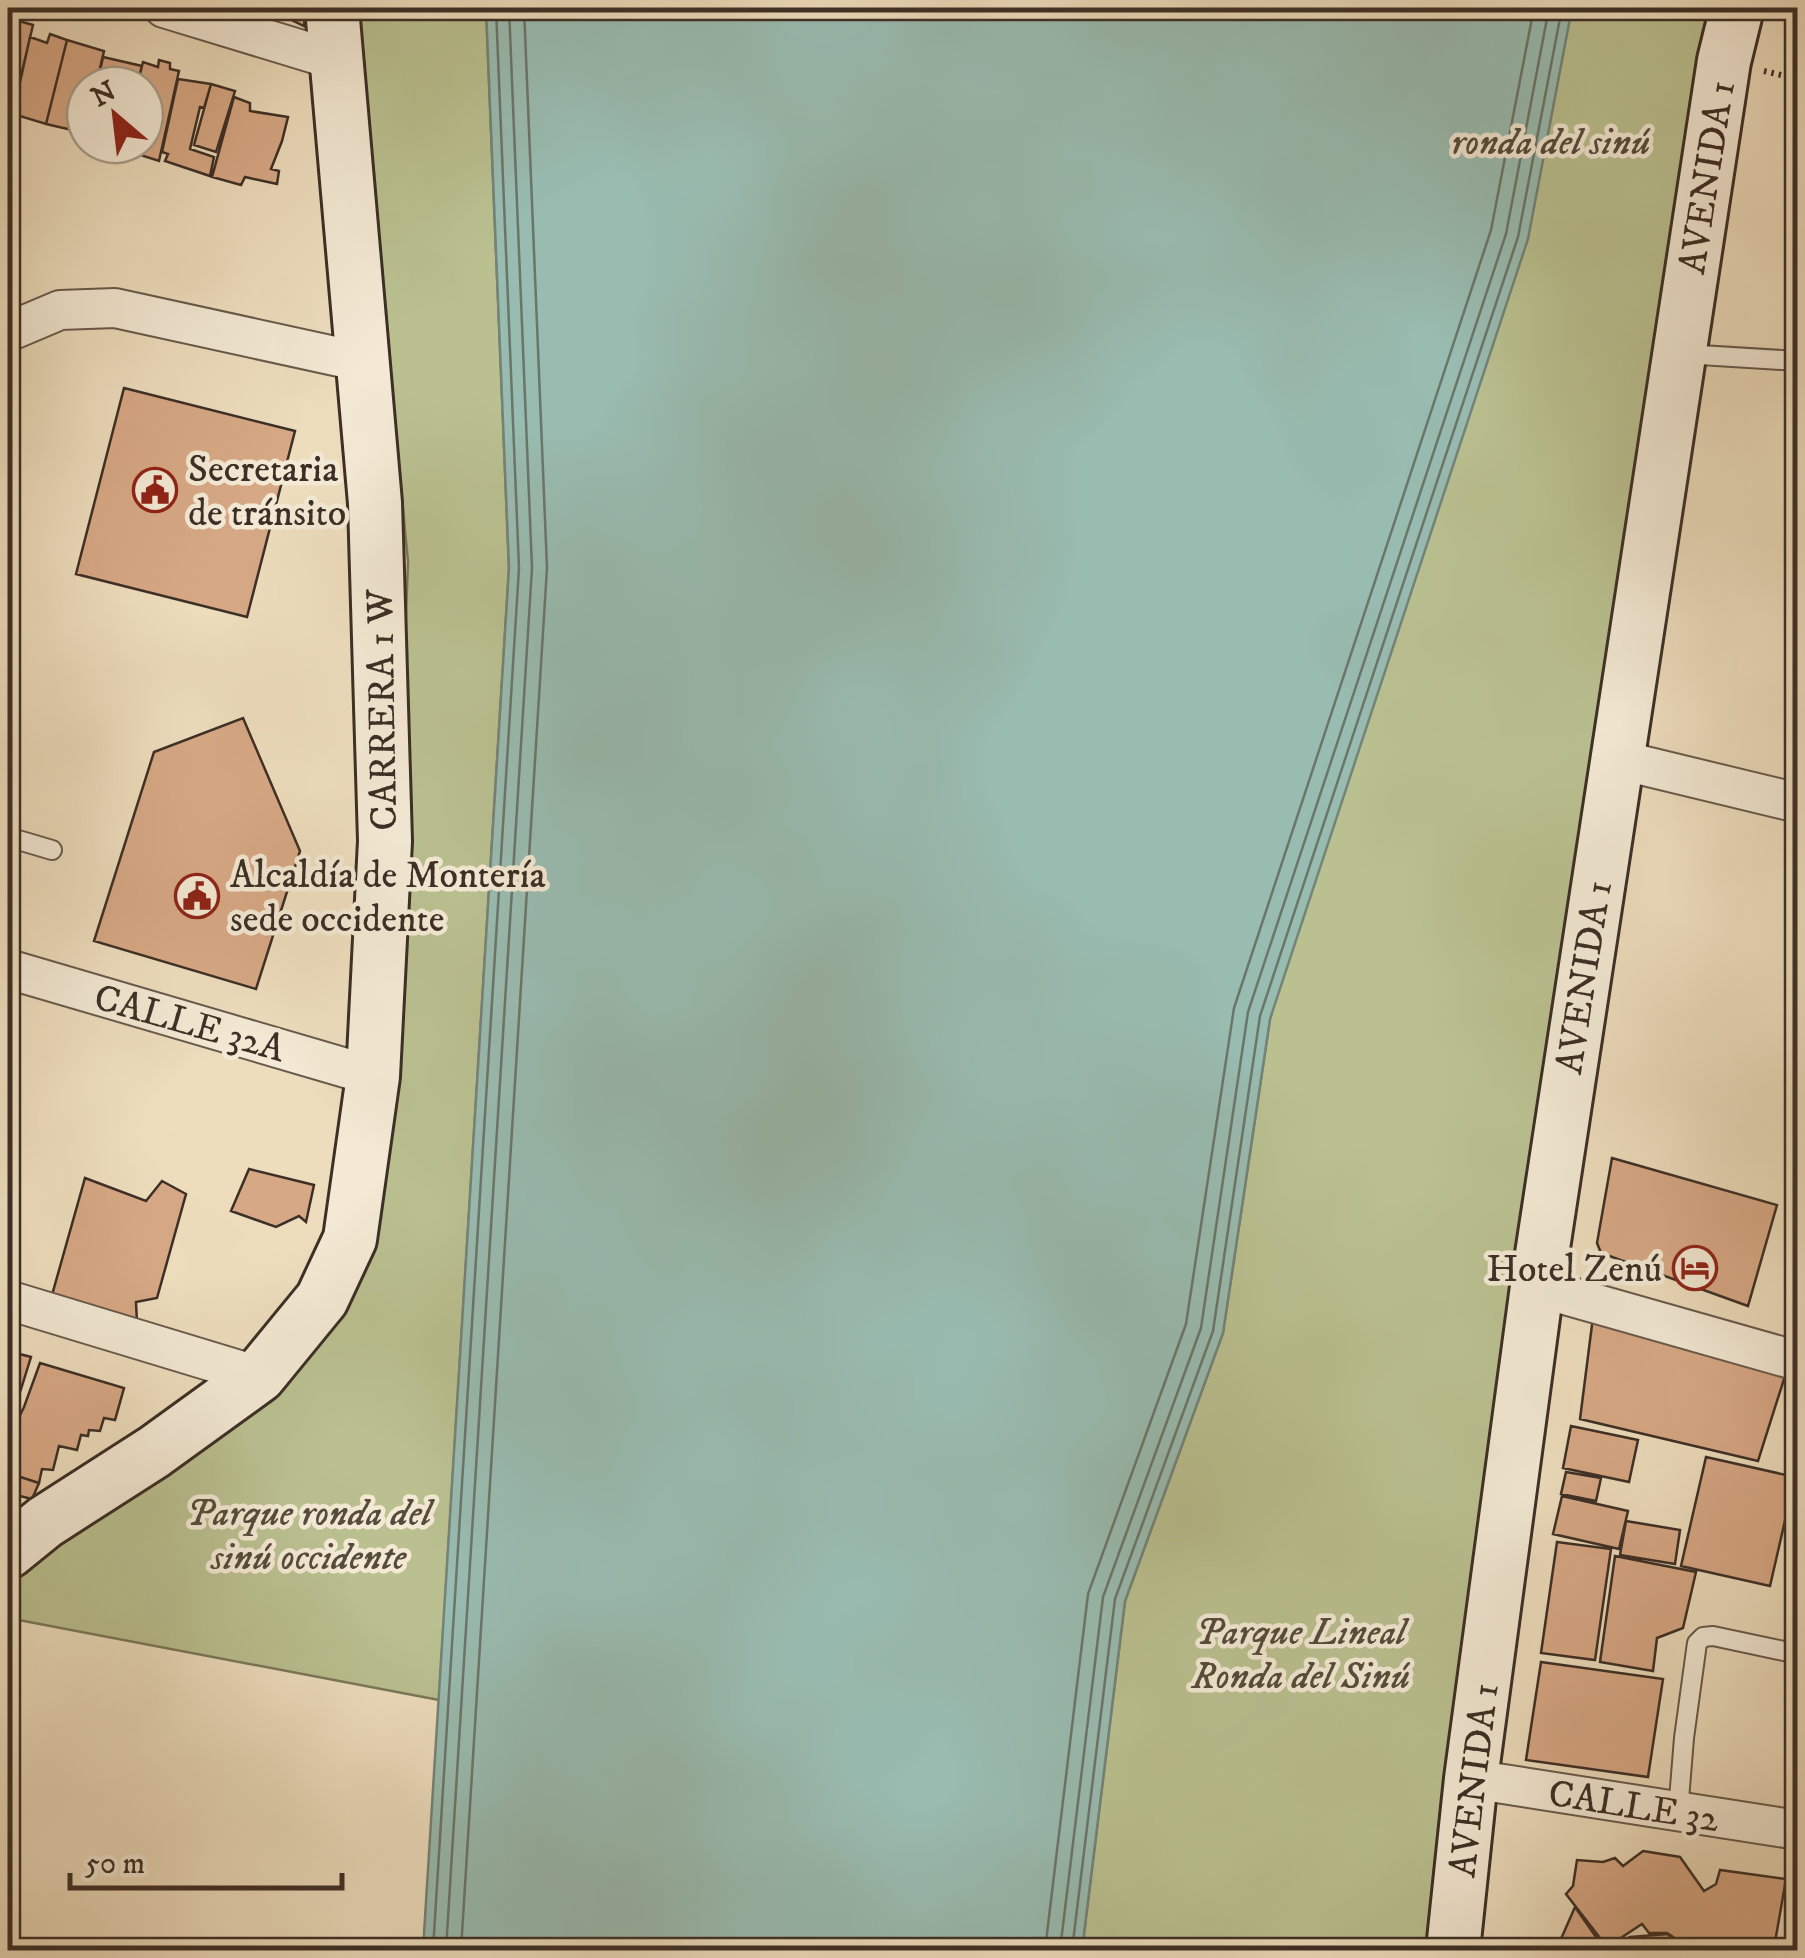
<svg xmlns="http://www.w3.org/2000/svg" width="1805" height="1958" viewBox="0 0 1805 1958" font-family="'IM FELL DW Pica',serif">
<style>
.green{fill:#bac090;stroke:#7b785b;stroke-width:2.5}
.water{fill:#99bcb1;stroke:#748479;stroke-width:2.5}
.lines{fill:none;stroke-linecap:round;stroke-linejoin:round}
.shore{stroke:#6a766c;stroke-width:2.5}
.building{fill:#d7a885;stroke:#3c2f26;stroke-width:2.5}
.lane-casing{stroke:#685a4c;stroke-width:22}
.street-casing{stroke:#685a4c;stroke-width:42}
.secondary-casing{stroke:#3c2f26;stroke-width:58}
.path{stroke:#3c2f26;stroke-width:6;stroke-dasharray:2.5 5;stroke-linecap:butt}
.lane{stroke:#f3e9d4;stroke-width:18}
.street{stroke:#f3e9d4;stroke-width:38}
.secondary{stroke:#f3e9d4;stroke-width:52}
.labels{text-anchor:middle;stroke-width:9;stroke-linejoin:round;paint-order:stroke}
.park-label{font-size:38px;font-style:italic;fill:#554c3b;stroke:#f3e9d4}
.street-label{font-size:38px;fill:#3c2f26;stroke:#f3e9d4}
.poi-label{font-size:38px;fill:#3c2f26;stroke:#f3e9d4;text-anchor:start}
</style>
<rect width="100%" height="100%" fill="#edddbd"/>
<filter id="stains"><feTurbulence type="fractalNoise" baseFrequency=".002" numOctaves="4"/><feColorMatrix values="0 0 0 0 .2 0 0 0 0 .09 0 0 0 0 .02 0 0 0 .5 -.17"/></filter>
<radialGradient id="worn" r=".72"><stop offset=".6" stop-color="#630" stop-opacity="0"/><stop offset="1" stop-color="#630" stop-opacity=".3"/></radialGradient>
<path class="green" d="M 356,8 L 486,8 L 509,568 L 439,1700 L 8,1618 L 8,1579 L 180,1458 L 263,1384 L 388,1082 L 408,562 Z
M 1521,8 L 1728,8 L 1443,1950 L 1082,1950 L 1125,1601 L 1223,1333 L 1270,1019 Z"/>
<path class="water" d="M 486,8 L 1572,8 L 1528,239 L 1270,1019 L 1223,1333 L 1125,1601 L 1082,1950 L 423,1950 L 509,568 Z"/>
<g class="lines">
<path class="shore" d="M 433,1950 L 519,568 L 496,8
M 446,1950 L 532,568 L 509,8
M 461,1950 L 547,568 L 524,8
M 1045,1950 L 1088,1594 L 1186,1324 L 1234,1008 L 1491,230 L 1534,8
M 1060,1950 L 1103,1597 L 1201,1328 L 1248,1012 L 1506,234 L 1549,8
M 1072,1950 L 1115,1599 L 1213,1331 L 1260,1016 L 1518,237 L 1562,8"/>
</g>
<path class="building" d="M 267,8 L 306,8 L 304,26 Z
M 8,18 L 33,25 L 16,97 L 8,95 Z
M 50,34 L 67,40 L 46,124 L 13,114 L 30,37 L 47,43 Z
M 67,40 L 104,51 L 96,85 L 85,85 L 85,133 L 46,124 Z
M 103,57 L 142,66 L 137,85 L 97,85 Z
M 159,60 L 170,63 L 170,69 L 179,71 L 159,161 L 134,153 L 136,145 L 145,145 L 145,85 L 137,85 L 143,62 L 158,67 Z
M 178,79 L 211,84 L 204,108 L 200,107 L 190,149 L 214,157 L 210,176 L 165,161 L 168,154 L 162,152 Z
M 211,84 L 235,91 L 216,152 L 194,145 Z
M 234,97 L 250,103 L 250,111 L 288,117 L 282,141 L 271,169 L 279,171 L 277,184 L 245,177 L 241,185 L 212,177 Z
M 124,388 L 295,431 L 247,617 L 76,574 Z
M 243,718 L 300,851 L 256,989 L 94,941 L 154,752 Z
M 1612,1158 L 1777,1205 L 1748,1306 L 1601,1253 L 1597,1243 Z
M 249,1169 L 314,1185 L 306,1222 L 299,1216 L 276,1227 L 231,1211 Z
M 85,1178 L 146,1201 L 162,1181 L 186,1194 L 157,1298 L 136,1302 L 137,1323 L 52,1295 Z
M 1593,1317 L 1785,1376 L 1758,1461 L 1580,1419 Z
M 8,1351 L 31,1357 L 12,1418 L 8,1417 Z
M 40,1363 L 124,1388 L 115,1420 L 104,1418 L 100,1431 L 89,1430 L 88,1436 L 81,1435 L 77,1450 L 59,1446 L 53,1470 L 42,1469 L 39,1483 L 8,1473 L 8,1440 L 24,1407 Z
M 1571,1426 L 1638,1440 L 1629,1482 L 1563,1468 Z
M 1706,1457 L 1795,1477 L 1770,1586 L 1681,1566 Z
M 1566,1472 L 1601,1478 L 1596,1501 L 1561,1494 Z
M 8,1473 L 39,1483 L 32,1499 L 20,1496 L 17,1506 L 8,1506 Z
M 1562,1496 L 1628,1511 L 1619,1549 L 1553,1534 Z
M 1626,1521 L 1680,1530 L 1675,1564 L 1620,1555 Z
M 1557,1542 L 1611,1549 L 1595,1660 L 1541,1653 Z
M 1615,1556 L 1696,1572 L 1683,1628 L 1657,1638 L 1653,1671 L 1600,1662 Z
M 1541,1662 L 1663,1679 L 1648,1777 L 1526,1760 Z
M 1643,1851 L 1680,1857 L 1704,1891 L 1716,1884 L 1720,1870 L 1786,1879 L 1774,1948 L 1784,1948 L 1783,1950 L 1683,1950 L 1673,1937 L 1667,1933 L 1649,1933 L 1642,1924 L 1607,1947 L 1566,1894 L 1573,1886 L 1577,1860 L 1603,1862 L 1615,1858 L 1623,1866 Z
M 1575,1907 L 1605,1950 L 1630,1937 L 1668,1934 L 1681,1950 L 1568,1950 L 1561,1939 Z"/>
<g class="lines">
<defs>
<path id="lane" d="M 1684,354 L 1798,361
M 8,837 L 52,850
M 1678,1812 L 1684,1738 L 1697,1643 L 1703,1637 L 1713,1636 L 1793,1653"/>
<path id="street" d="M 164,8 L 335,60
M 8,332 L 60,310 L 115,308 L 362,362
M 1616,759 L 1798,803
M 8,969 L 373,1076
M 1537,1287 L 1798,1361
M 8,1300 L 259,1376
M 1471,1779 L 1798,1830"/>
<path id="secondary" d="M 8,1552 L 45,1522 L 154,1452 L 259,1376 L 322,1299 L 350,1239 L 373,1076 L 385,841 L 375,503 L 332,8
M 1453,1950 L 1471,1779 L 1537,1287 L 1724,61 L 1737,8"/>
</defs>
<use href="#lane" class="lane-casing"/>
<use href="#street" class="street-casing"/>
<use href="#secondary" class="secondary-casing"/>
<path class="path" d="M 1764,71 L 1798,79"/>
<use href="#lane" class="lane"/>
<use href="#street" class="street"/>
<use href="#secondary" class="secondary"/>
</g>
<defs>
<symbol id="civic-ring" viewBox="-11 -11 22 22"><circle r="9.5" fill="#f3e9d4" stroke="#8f2418" stroke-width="1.5"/><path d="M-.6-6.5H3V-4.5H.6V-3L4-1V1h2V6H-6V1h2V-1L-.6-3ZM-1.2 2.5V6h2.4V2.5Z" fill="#8f2418"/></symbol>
<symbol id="hotel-ring" viewBox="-11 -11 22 22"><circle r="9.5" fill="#f3e9d4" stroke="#8f2418" stroke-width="1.5"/><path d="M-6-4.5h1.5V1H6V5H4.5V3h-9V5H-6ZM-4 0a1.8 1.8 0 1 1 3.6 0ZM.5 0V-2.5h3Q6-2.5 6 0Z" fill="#8f2418"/></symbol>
</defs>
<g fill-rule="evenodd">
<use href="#civic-ring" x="130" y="465" width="50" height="50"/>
<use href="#civic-ring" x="172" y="871" width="50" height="50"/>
<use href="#hotel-ring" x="1670" y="1243" width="50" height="50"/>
</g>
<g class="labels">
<g class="park-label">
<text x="1551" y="154">ronda del sinú</text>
<text x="309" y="1525">Parque ronda del<tspan x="309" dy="44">sinú occidente</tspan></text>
<text x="1301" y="1644">Parque Lineal<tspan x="1301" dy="44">Ronda del Sinú</tspan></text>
</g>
<g class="street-label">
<text transform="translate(1706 177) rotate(-81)" y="13">AVENIDA 1</text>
<text transform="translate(381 710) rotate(-91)" y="13">CARRERA 1 W</text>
<text transform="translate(1583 977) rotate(-81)" y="13">AVENIDA 1</text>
<text transform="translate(190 1022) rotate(16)" y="13">CALLE 32A</text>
<text transform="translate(1473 1780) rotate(-83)" y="13">AVENIDA 1</text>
<text transform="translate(1634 1805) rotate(9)" y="13">CALLE 32</text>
</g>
<g class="poi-label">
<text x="188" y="481">Secretaria<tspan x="188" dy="44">de tránsito</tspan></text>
<text x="230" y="887">Alcaldía de Montería<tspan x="230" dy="44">sede occidente</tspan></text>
<text x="1662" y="1281" text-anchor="end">Hotel Zenú</text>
</g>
</g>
<rect width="1805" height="1958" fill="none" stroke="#edddbd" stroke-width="40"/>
<rect x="10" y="10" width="1785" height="1938" fill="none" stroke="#3c2f26" stroke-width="5"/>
<rect x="20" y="20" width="1765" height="1918" fill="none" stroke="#3c2f26" stroke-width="2.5"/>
<g transform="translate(115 115) rotate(332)"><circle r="48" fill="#f3e9d4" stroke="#aa9f8e" stroke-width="2.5"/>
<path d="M0-8L18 38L0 25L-18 38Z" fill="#8f2418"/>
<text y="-15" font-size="28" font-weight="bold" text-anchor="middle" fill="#3c2f26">N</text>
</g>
<path d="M70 1873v15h272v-15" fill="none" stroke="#3c2f26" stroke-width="5"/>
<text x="85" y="1873" font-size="30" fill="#3c2f26" stroke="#f3e9d4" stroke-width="8" paint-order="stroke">50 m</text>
<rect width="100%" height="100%" filter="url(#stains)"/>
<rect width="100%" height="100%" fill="url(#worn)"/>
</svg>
